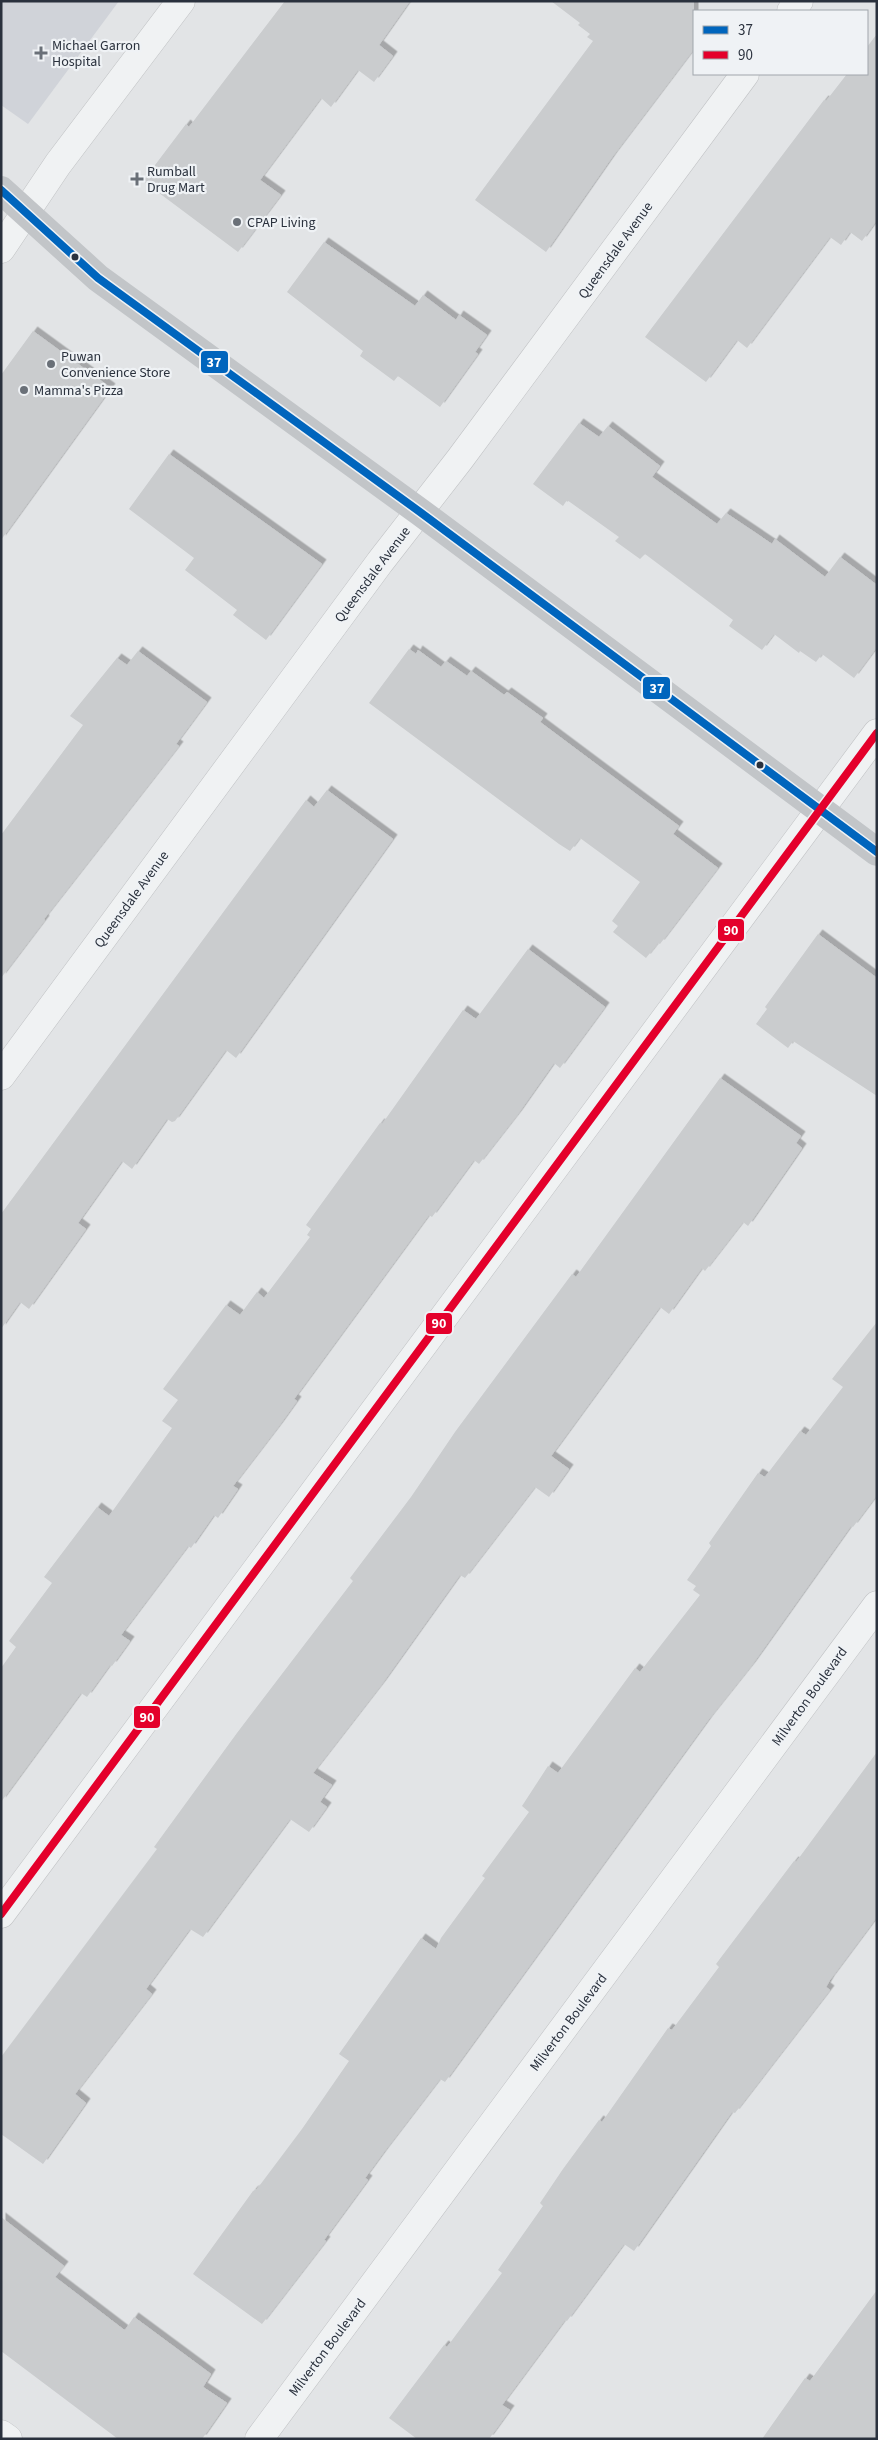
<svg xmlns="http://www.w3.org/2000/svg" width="878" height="2440" viewBox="0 0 878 2440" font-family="'Source Sans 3',sans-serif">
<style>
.built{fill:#d0d3d9}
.building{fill:#caccce;filter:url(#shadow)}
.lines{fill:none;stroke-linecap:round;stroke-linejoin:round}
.minor-casing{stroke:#c0c2c4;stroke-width:29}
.minor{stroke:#f0f2f3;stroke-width:28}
.secondary{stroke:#c2c5c8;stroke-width:28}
.bus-1-casing{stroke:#eff2f5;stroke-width:11}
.bus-2-casing{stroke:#eff2f5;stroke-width:11}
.bus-1{stroke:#0065bd;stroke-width:8}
.bus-2{stroke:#e4002b;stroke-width:8}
.poi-dot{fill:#6a7078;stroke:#eff2f5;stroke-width:2}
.bus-dot{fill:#2a313d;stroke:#eff2f5;stroke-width:2}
.labels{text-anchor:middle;stroke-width:4.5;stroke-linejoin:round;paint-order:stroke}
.poi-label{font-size:14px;fill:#2a313d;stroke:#eff2f5;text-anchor:start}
.street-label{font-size:14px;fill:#2a313d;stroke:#eff2f5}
.line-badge{stroke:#eff2f5;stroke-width:2}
.badge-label{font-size:14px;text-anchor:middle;font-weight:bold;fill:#fff}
</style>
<defs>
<filter id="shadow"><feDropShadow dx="4.5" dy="-4.5" stdDeviation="0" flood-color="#0004"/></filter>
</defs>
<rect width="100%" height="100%" fill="#e2e4e6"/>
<path class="built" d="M 1,1 L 119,1 L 28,124 L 1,105 Z"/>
<path class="building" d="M 285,1 L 410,1 L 379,45 L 393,56 L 374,82 L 358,70 L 331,107 L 321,98 L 260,180 L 281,195 L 238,252 L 143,181 L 186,124 L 189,127 Z
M 551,1 L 694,1 L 694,49 L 613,156 L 546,252 L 475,200 L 593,41 L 587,37 L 590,34 L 578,25 L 580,23 Z
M 877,34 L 877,220 L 862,241 L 850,232 L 841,245 L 830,237 L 747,348 L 737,340 L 706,382 L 645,337 L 824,100 L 826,101 L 847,74 L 867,74 L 867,47 Z
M 324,242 L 415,306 L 423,295 L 456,320 L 459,315 L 487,335 L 475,352 L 478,354 L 440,407 L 398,376 L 394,381 L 360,356 L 363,351 L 287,292 Z
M 33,331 L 111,388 L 1,540 L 1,375 Z
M 579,423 L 599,437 L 608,426 L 660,466 L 652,477 L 717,524 L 726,513 L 772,544 L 775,539 L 825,577 L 840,557 L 877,585 L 877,647 L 854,678 L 822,654 L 816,662 L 800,651 L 799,653 L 774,634 L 762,650 L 729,626 L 733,620 L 645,554 L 640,559 L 615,541 L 619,537 L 567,500 L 563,506 L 533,484 Z
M 169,454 L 322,564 L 266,640 L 233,615 L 237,610 L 185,570 L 194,558 L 129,509 Z
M 409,649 L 416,654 L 418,650 L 441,667 L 446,661 L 467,676 L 471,671 L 504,695 L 507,692 L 543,718 L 540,722 L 679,826 L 673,834 L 718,868 L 660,944 L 658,943 L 646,958 L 613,932 L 618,926 L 612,921 L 640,882 L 580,838 L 570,851 L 559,844 L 369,703 Z
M 138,651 L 207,702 L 176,744 L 179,746 L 44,919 L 45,920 L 1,978 L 1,835 L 83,725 L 70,716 L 117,658 L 127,665 Z
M 327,790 L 393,839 L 236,1058 L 226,1050 L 175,1121 L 172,1122 L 167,1119 L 132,1169 L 122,1161 L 78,1223 L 86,1229 L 29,1309 L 20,1302 L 1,1329 L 1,1214 L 306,800 L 314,807 Z
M 818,934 L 877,978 L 877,1096 L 793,1041 L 788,1048 L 756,1024 L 767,1009 L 765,1007 Z
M 528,949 L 605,1007 L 560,1068 L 554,1063 L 518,1114 L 479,1164 L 474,1160 L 432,1217 L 429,1215 L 294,1399 L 297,1401 L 279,1426 L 233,1486 L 238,1489 L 218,1518 L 214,1515 L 191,1548 L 188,1546 L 121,1635 L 130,1641 L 112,1666 L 110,1665 L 87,1697 L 81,1693 L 1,1802 L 1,1668 L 16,1647 L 9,1641 L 52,1583 L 44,1577 L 97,1507 L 109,1516 L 172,1428 L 162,1421 L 178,1400 L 163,1389 L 226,1305 L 240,1315 L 257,1292 L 264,1298 L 310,1237 L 307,1235 L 311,1229 L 306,1225 L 380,1123 L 382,1124 L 463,1010 L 476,1019 Z
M 720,1078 L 801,1136 L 796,1143 L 802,1148 L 748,1226 L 743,1222 L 705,1271 L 702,1268 L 669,1314 L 660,1307 L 551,1456 L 569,1469 L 549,1497 L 535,1487 L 465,1578 L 460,1575 L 382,1684 L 313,1773 L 332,1785 L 320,1802 L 327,1807 L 309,1832 L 290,1819 L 203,1937 L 190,1929 L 146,1989 L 152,1994 L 75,2094 L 86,2103 L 43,2164 L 1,2134 L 1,2057 L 157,1849 L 154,1847 L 237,1733 L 353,1581 L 350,1578 L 411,1497 L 455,1432 L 572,1274 L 576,1277 Z
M 877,1322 L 877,1495 L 853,1527 L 851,1526 L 752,1665 L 709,1719 L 445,2082 L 440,2079 L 384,2152 L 365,2178 L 368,2180 L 324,2240 L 326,2241 L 262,2324 L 193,2274 L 253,2191 L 257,2189 L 302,2129 L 349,2061 L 339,2054 L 421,1938 L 436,1949 L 441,1938 L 485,1878 L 482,1876 L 529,1812 L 522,1806 L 548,1766 L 558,1773 L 635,1668 L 640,1672 L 700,1595 L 693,1590 L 696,1586 L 687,1580 L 711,1546 L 709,1543 L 758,1473 L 765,1477 L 800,1431 L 806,1435 L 843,1387 L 832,1379 Z
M 877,1752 L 877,1917 L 830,1980 L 826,1987 L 830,1990 L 735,2113 L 732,2112 L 634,2251 L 624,2244 L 567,2321 L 565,2320 L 502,2405 L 510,2410 L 489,2439 L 417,2439 L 389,2418 L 444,2345 L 447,2347 L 502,2273 L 498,2270 L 543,2206 L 540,2203 L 563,2169 L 599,2120 L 602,2122 L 668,2028 L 672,2030 L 719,1967 L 716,1964 L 794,1861 L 796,1862 Z
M 1,2217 L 64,2266 L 55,2277 L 123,2329 L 125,2330 L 134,2317 L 211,2374 L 203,2387 L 227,2403 L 202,2439 L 118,2439 L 1,2351 Z
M 877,2290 L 877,2439 L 762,2439 L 805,2378 L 810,2381 Z"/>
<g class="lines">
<defs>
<path id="minor" d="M 791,11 L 799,1
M 1,249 L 58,164 L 181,1
M 1,1076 L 380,562 L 460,459 L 745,74
M 1,1914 L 877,733
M 1,2434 L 8,2439
M 259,2439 L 877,1605"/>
</defs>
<use href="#minor" class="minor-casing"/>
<use href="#minor" class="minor"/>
<path class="secondary" d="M 1,190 L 98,278 L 420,512 L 877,852"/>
<defs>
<path id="bus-1" d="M 1,190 L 98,278 L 420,512 L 877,852"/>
<path id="bus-2" d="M 1,1914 L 877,733"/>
</defs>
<use href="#bus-1" class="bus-1-casing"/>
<use href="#bus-2" class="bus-2-casing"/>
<use href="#bus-1" class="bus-1"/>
<use href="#bus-2" class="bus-2"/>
</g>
<g class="poi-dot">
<path d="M38.5 45.5h5v5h5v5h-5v5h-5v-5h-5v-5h5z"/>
<path d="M134.5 171.5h5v5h5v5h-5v5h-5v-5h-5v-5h5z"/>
<circle cx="237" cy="222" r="5"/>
<circle cx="51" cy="364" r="5"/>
<circle cx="24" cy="390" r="5"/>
</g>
<g class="bus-dot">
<circle cx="75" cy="257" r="4.5"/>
<circle cx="760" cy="765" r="4.5"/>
</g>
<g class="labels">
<g class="poi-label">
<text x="52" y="50">Michael Garron<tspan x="52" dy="16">Hospital</tspan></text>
<text x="147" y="176">Rumball<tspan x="147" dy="16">Drug Mart</tspan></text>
<text x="247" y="227">CPAP Living</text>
<text x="61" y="361">Puwan<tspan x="61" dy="16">Convenience Store</tspan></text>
<text x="34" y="395">Mamma's Pizza</text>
</g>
<g class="street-label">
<text transform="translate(615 250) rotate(-54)" y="5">Queensdale Avenue</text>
<text transform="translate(372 574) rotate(-53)" y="5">Queensdale Avenue</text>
<text transform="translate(131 899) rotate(-54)" y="5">Queensdale Avenue</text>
<text transform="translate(809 1696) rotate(-54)" y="5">Milverton Boulevard</text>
<text transform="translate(568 2022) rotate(-53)" y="5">Milverton Boulevard</text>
<text transform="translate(327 2347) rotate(-53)" y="5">Milverton Boulevard</text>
</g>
</g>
<g class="line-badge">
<rect x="200" y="350" width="29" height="24" rx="5" fill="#0065bd"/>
<rect x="642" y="676" width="29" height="24" rx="5" fill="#0065bd"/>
<rect x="717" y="918" width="28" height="24" rx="5" fill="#e4002b"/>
<rect x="425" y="1312" width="28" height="23" rx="5" fill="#e4002b"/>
<rect x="133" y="1705" width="28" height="24" rx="5" fill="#e4002b"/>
</g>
<g class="badge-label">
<text x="214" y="367">37</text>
<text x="657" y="693">37</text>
<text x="731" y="935">90</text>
<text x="439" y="1328">90</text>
<text x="147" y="1722">90</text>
</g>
<rect width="878" height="2440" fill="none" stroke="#2a313d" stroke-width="5"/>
<rect x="693" y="10" width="175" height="65" fill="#eff2f5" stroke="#a0a5ab"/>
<rect x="703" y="26" width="25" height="8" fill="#0065bd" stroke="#a0a5ab"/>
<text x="738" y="35" font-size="15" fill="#2a313d">37</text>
<rect x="703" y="51" width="25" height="8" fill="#e4002b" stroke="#a0a5ab"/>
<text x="738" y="60" font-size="15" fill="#2a313d">90</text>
</svg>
